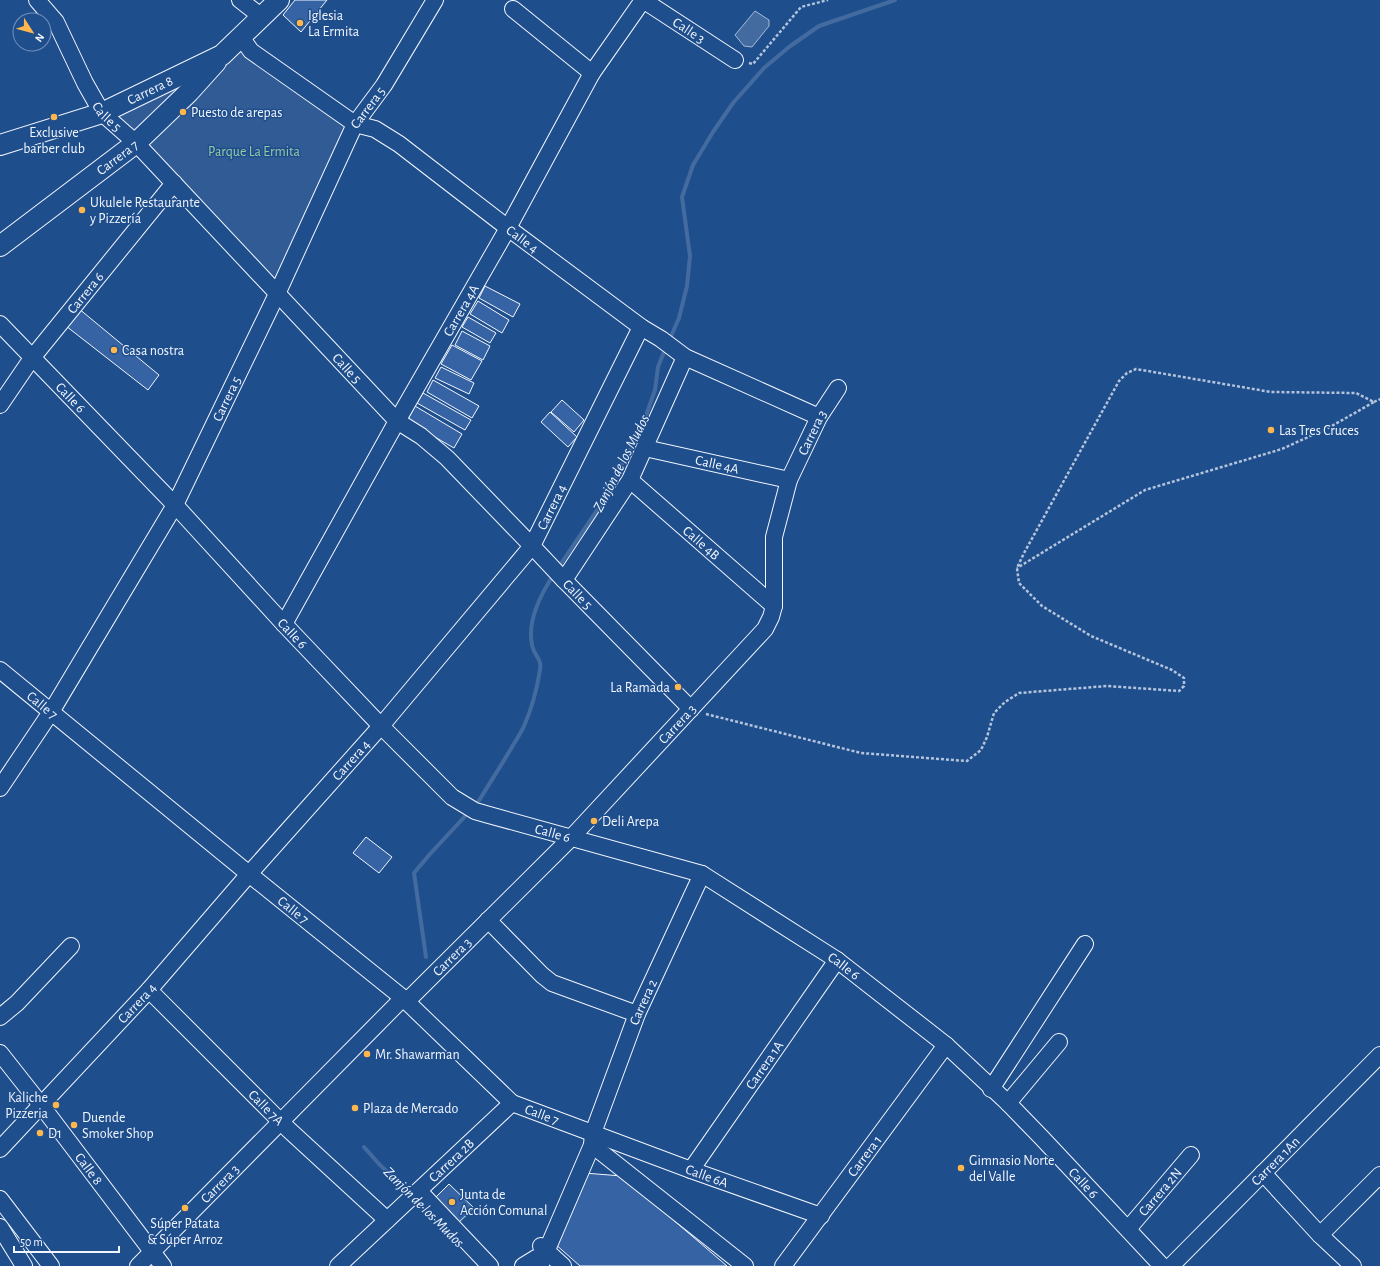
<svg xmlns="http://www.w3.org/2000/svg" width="1380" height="1266" viewBox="0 0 1380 1266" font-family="'Alegreya Sans',sans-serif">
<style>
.built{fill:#305b95;stroke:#a8bbd7}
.water{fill:#446ba0;stroke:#a8bbd7}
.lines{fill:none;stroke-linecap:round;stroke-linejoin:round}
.stream{stroke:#446ba0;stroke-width:4}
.building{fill:#3563a3;stroke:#f2f6ff}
.minor-casing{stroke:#f2f6ff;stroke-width:18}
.major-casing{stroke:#f2f6ff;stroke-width:22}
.path{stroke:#b3c4dc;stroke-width:2.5;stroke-dasharray:3 2;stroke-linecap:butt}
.minor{stroke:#1f4e8c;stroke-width:16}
.major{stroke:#1f4e8c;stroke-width:20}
.poi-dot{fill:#ffb74d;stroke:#1f4e8c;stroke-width:1.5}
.labels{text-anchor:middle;stroke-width:3;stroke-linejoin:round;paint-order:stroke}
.poi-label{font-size:14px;fill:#f2f6ff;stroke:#1f4e8c;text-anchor:start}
.street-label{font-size:14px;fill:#f2f6ff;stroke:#1f4e8c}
.park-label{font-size:14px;fill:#97c8a6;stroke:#1f4e8c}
.water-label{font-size:15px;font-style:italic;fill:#f2f6ff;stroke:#1f4e8c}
</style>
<rect width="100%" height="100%" fill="#1f4e8c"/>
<path class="built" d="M 241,37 L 355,124 L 277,294 L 102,113 Z"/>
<path class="water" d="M 755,11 L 769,20 L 769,26 L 752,47 L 744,46 L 735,35 Z"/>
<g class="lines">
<path class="stream" d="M 669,341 L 679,318 L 687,286 L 690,256 L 682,197 L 693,165 L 713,132 L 733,103 L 764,68 L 789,47 L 819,26 L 895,0
M 558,568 L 604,500 L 622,464 L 640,433 L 655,390 L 658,367 L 666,347
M 474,807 L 480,799 C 491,781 502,764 512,747 C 516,740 521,733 524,726 C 532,708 537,689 540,670 C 542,658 534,656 532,645 C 527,620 541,594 554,574
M 426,957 L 414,873 L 430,854 L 469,812
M 364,1147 L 379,1164 L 410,1194
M 415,1199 L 430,1214"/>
</g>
<path class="building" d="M 295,0 L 327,0 L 301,32 L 283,15 Z
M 485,286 L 520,304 L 513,317 L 479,298 Z
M 478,301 L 509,320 L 502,333 L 470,314 Z
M 78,308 L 159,375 L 148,390 L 66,326 Z
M 468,317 L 496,333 L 490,343 L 462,327 Z
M 462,331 L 490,346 L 483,360 L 455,345 Z
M 452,345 L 482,361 L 471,380 L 441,364 Z
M 441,367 L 474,383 L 469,394 L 435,378 Z
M 433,380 L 479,406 L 472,418 L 427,392 Z
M 423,393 L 471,420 L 465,430 L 417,403 Z
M 562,400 L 584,420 L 574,432 L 551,412 Z
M 415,406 L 462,434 L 454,448 L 407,421 Z
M 550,412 L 577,437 L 568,447 L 541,422 Z
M 366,837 L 392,857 L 379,873 L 353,853 Z
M 584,1173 L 622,1176 L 727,1266 L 580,1266 L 554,1243 Z
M 449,1184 L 474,1208 L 457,1224 L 434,1199 Z"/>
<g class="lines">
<defs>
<g id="minor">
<path id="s1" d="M 37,0 L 56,22 L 85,83 L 102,113 L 136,143 L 397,421 L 421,436 L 447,458 L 532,546 L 564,580 L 691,709"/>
<path d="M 240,0 L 262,17"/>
<path id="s2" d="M 643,0 L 735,60"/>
<path d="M 513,9 L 592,73"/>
<path id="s3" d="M 241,37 L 251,51 L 355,124 L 375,129 L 399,144 L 508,228 L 641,327 L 661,339 L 685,357 L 819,417"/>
<path id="s4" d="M 0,324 L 175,505 L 284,624 L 381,726 L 452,797 L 475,811 L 489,815 L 702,874 L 837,960 L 946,1045 L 1008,1103 L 1042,1138 L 1162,1266"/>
<path id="s5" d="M 0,405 L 32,358 L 174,183"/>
<path id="s6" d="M 645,448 L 789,480"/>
<path id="s7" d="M 630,480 L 774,606"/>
<path d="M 564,580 L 630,480 L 685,357"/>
<path id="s8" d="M 284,624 L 397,421 L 508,228 L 592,73 L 643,0"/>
<path id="s9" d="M 0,670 L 249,874 L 403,998 L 512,1103 L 691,1170 L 821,1216"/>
<path id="s10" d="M 0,788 L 51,712 L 175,505 L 277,294 L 355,124 L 384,85 L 435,0"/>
<path d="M 488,920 L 542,975 L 552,983 L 637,1014"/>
<path id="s11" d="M 149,990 L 288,1129 L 387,1220"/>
<path id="s12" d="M 407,1001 L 571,838 L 765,629 L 771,617 L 774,606 L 774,537 L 789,480 L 819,417 L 838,388"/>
<path d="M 0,1017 L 17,1003 L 71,946"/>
<path id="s13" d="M 0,1053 L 41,1105 L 163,1266"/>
<path d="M 991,1089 L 1085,944"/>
<path d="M 1008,1103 L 1059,1042"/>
<path d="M 592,1145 L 745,1266"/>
<path id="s14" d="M 0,1149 L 149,990 L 249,874 L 381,726 L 532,546 L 641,327"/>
<path id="s15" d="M 691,1170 L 837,960"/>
<path d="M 1263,1173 L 1320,1235 L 1353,1266"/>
<path d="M 419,1191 L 490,1266"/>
<path d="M 0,1199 L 51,1266"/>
<path d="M 0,1227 L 24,1266"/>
<path id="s16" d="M 1128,1229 L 1191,1155"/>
<path d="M 1320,1235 L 1380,1175"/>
<path d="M 541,1246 L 563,1266"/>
<path id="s17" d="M 138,1266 L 403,998"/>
<path id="s18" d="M 338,1266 L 512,1103"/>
<path d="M 523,1266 L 536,1258"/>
<path id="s19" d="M 540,1266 L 592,1145 L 593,1133 L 637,1014 L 702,874"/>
<path id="s20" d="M 783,1266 L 946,1045"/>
<path id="s21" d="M 1171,1266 L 1380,1055"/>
</g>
<g id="major">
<path id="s22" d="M 0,145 L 102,113 L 222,55 L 279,0"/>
<path id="s23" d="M 0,246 L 136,143 L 189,92 L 216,62"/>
</g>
</defs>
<use href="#minor" class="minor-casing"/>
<use href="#major" class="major-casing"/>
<path class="path" d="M 749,63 L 753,64 L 801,7 L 828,0
M 1374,402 L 1380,399
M 706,714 L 861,753 L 967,761 L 981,750 L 987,737 L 994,713 L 1005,702 L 1019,693 L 1107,686 L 1179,691 L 1184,686 L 1184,678 L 1172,670 L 1091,636 L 1042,606 L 1019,583 L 1017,568 L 1024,553 L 1119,381 L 1127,373 L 1136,369 L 1271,392 L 1356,393 L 1374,402 L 1330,427 L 1282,449 L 1145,490 L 1017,568"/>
<use href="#minor" class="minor"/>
<use href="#major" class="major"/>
</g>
<g class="poi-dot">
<circle cx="300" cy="23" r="4"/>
<circle cx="183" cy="112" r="4"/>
<circle cx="54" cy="117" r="4"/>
<circle cx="82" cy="210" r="4"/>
<circle cx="114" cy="350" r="4"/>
<circle cx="1271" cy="430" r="4"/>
<circle cx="678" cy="687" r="4"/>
<circle cx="594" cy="821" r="4"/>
<circle cx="367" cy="1054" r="4"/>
<circle cx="56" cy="1105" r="4"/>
<circle cx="355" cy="1108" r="4"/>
<circle cx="74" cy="1125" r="4"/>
<circle cx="40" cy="1133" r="4"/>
<circle cx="961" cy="1168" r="4"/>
<circle cx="452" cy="1202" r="4"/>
<circle cx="185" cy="1208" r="4"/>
</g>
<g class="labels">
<g class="poi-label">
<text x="308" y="20">Iglesia<tspan x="308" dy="16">La Ermita</tspan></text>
<text x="191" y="117">Puesto de arepas</text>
<text x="54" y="137" text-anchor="middle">Exclusive<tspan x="54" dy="16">barber club</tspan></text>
<text x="90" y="207">Ukulele Restaurante<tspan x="90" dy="16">y Pizzería</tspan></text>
<text x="122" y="355">Casa nostra</text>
<text x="1279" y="435">Las Tres Cruces</text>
<text x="670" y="692" text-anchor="end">La Ramada</text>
<text x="602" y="826">Deli Arepa</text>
<text x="375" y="1059">Mr. Shawarman</text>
<text x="48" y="1102" text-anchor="end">Kaliche<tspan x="48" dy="16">Pizzeria</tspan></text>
<text x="363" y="1113">Plaza de Mercado</text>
<text x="82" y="1122">Duende<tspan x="82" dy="16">Smoker Shop</tspan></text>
<text x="48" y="1138">D1</text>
<text x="969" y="1165">Gimnasio Norte<tspan x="969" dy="16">del Valle</tspan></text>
<text x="460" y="1199">Junta de<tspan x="460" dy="16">Acción Comunal</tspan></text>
<text x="185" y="1228" text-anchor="middle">Súper Patata<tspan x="185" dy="16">&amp; Súper Arroz</tspan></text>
</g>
<g class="street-label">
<text dy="5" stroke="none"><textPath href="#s2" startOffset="55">Calle 3</textPath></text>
<text dy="5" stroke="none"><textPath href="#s22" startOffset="160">Carrera 8</textPath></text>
<text dy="5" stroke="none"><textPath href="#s10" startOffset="775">Carrera 5</textPath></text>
<text dy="5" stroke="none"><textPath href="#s1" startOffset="137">Calle 5</textPath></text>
<text dy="5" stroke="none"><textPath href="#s23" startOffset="147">Carrera 7</textPath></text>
<text dy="5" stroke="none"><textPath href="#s3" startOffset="349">Calle 4</textPath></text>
<text dy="5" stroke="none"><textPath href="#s5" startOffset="141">Carrera 6</textPath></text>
<text dy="5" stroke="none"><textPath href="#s8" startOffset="360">Carrera 4A</textPath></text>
<text dy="5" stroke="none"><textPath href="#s1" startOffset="485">Calle 5</textPath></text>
<text dy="5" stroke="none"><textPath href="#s4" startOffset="102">Calle 6</textPath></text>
<text dy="5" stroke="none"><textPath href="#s10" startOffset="451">Carrera 5</textPath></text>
<text dy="5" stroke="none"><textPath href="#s12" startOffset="722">Carrera 3</textPath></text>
<text dy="5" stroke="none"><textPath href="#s6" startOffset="74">Calle 4A</textPath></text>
<text dy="5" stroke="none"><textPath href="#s14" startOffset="848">Carrera 4</textPath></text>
<text dy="5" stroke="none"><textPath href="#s7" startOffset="95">Calle 4B</textPath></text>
<text dy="5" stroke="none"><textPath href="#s1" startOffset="809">Calle 5</textPath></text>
<text dy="5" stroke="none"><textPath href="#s4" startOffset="426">Calle 6</textPath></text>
<text dy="5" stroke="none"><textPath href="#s9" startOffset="55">Calle 7</textPath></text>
<text dy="5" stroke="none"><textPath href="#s12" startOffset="387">Carrera 3</textPath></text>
<text dy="5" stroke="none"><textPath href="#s14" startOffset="524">Carrera 4</textPath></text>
<text dy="5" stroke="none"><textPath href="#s4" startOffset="762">Calle 6</textPath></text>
<text dy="5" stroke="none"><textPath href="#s9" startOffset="379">Calle 7</textPath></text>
<text dy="5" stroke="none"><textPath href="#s12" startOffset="63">Carrera 3</textPath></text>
<text dy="5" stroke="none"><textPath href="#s4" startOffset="1086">Calle 6</textPath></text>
<text dy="5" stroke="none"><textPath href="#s19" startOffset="284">Carrera 2</textPath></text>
<text dy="5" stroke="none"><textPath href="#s14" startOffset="200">Carrera 4</textPath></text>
<text dy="5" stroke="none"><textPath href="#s15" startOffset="128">Carrera 1A</textPath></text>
<text dy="5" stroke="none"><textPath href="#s11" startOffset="166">Calle 7A</textPath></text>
<text dy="5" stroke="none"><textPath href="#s9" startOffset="703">Calle 7</textPath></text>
<text dy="5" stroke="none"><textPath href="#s20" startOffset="137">Carrera 1</textPath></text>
<text dy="5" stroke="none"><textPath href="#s18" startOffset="155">Carrera 2B</textPath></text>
<text dy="5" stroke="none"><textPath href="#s21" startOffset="148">Carrera 1An</textPath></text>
<text dy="5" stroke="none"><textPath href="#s13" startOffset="146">Calle 8</textPath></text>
<text dy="5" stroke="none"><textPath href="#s9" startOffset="879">Calle 6A</textPath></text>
<text dy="5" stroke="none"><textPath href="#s17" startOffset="116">Carrera 3</textPath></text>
<text dy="5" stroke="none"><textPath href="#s4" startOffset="1410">Calle 6</textPath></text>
<text dy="5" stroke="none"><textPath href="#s16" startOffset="49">Carrera 2N</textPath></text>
</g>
<g class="park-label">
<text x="254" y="156">Parque La Ermita</text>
</g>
<g class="water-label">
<text transform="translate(621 463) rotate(-63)" y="5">Zanjón de los Mudos</text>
<text transform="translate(424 1207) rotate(45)" y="5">Zanjón de los Mudos</text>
</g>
</g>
<g transform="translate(32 32) rotate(126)"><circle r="19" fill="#1f4e8c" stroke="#7391ba"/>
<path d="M0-3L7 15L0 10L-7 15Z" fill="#ffb74d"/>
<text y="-6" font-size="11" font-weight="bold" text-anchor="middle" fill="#f2f6ff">N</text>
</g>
<path d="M14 1246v6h105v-6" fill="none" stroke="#f2f6ff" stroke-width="2"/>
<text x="20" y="1246" font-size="12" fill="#f2f6ff" stroke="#1f4e8c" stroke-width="3" paint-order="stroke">50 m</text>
</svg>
